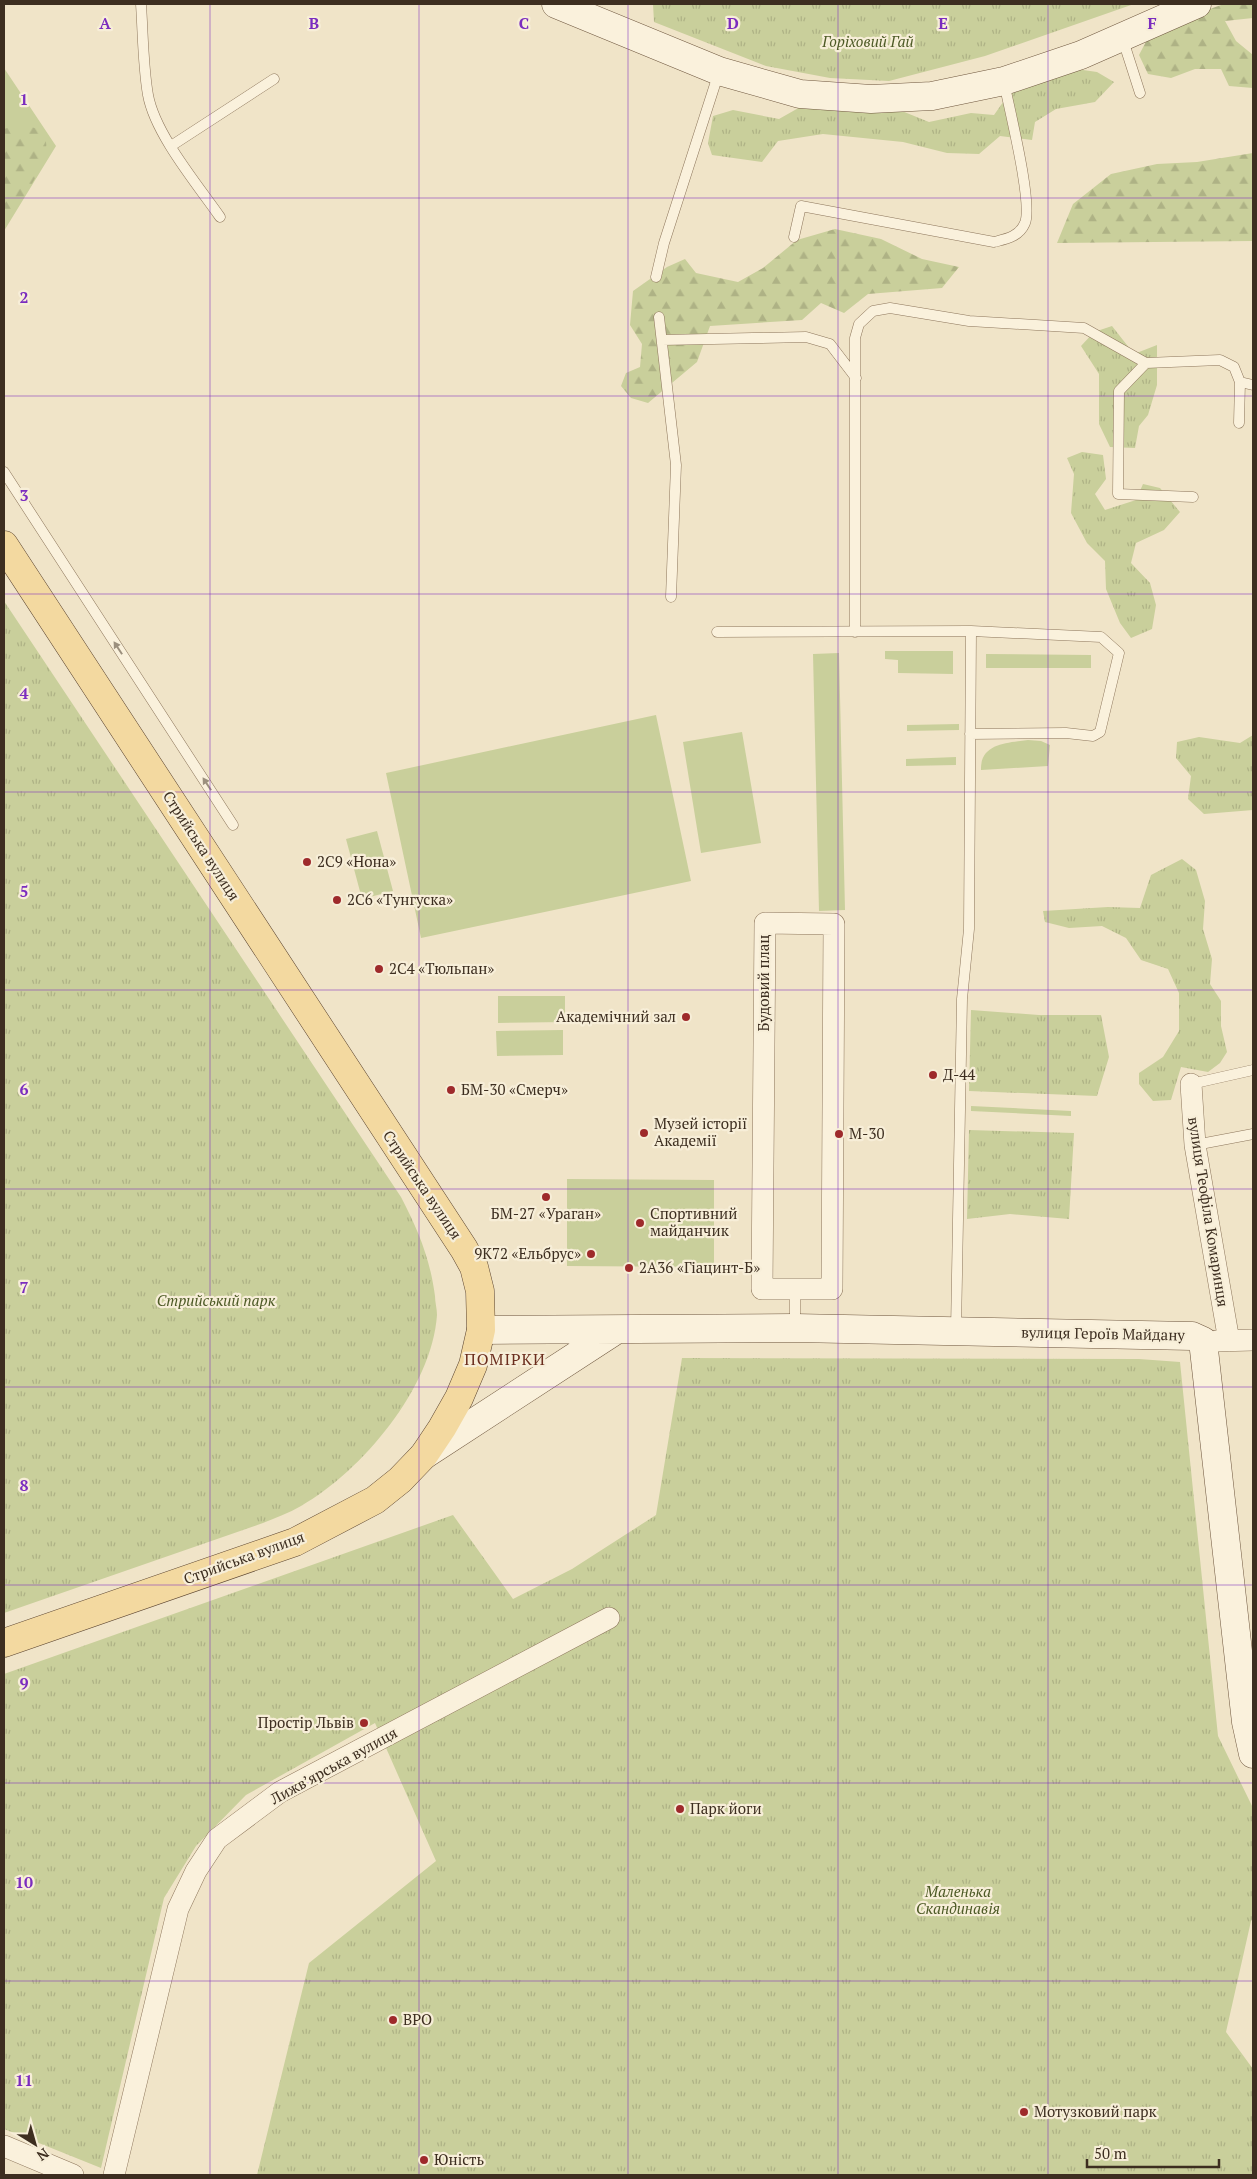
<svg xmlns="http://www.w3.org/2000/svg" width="1257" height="2179" viewBox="0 0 1257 2179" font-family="'PT Serif',serif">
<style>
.grass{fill:#c9cf9b}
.forest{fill:url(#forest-firs)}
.park{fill:url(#park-tufts)}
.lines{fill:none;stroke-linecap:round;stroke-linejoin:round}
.lane-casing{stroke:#8d765c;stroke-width:11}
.street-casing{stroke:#8d765c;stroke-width:22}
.secondary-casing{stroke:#6f573f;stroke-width:29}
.primary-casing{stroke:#5b4430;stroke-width:29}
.lane{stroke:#faf1dc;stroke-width:10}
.street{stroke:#faf1dc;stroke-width:21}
.secondary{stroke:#faf1dc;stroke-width:28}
.primary{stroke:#f3d9a0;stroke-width:28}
.oneway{fill:#9c907e}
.grid{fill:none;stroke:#7b2cbf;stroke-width:1;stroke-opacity:0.55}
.poi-dot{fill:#9e2a2b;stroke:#f7eed8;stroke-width:2}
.labels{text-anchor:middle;stroke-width:4.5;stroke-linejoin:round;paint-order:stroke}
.park-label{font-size:15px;font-style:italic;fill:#4d5a26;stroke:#f7eed8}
.street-label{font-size:15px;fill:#3d2e20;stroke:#f7eed8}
.poi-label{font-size:15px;fill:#3d2e20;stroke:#f7eed8;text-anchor:start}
.neighbourhood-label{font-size:16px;letter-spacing:1px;fill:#6b2e1e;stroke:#f7eed8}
.grid-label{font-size:16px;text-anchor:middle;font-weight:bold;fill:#7b2cbf;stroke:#f7eed8;stroke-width:4.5;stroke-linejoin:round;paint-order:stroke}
</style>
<defs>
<pattern id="forest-firs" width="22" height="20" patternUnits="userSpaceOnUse" patternTransform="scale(1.25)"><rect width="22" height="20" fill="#c9cf9b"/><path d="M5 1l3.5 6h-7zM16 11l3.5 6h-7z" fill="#aeb285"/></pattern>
<pattern id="park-tufts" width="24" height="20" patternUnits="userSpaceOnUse" patternTransform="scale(1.25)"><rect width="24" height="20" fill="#c9cf9b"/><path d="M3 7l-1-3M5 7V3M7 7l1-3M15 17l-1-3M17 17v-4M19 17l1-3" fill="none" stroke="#aeb285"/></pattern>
</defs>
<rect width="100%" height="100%" fill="#f0e4c8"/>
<path class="grass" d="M 4,68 L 56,146 L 4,231 Z
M 885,651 L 953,651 L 953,674 L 898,673 L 898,660 L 885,659 Z
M 839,653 L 845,910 L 819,911 L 813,654 Z
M 986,654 L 1091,655 L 1091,668 L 986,668 Z
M 656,715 L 691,881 L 421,938 L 386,773 Z
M 959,724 L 959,730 L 907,731 L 907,725 Z
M 742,732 L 761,843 L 701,853 L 683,742 Z
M 1028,740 L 1041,741 L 1050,745 L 1048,766 L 981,770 C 980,743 1008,743 1028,740 Z
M 956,757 L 956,765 L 906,766 L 906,759 Z
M 377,831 L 393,891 L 362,899 L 346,839 Z
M 498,996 L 565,996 L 565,1022 L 498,1023 Z
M 563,1030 L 563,1055 L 497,1056 L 496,1031 Z
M 971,1106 L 1071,1111 L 1071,1116 L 971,1111 Z
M 567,1179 L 714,1180 L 714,1267 L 567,1266 Z"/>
<path class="forest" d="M 1224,4 L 1253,4 L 1253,18 L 1225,21 L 1236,41 L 1253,55 L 1253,88 L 1229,86 L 1221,69 L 1195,69 L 1171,78 L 1148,74 L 1139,55 L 1149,36 L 1170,31 L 1190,16 Z
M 14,126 C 85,121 19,203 4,226 L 4,129 Z
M 1253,153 L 1253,241 L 1057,243 L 1073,204 L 1111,174 L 1157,164 L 1197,162 Z
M 835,229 L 881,239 L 922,259 L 959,267 L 942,288 L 868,294 L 844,313 L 821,303 L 802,320 L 710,326 L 697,362 L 648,403 L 631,398 L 621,386 L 626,373 L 640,367 L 642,344 L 630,325 L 633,291 L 667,267 L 685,259 L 696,273 L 738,282 L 763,268 L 797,240 Z"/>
<path class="park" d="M 653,4 L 1134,4 L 985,56 L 889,81 L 830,78 L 766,66 L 654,22 Z
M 1069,68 L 1097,72 L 1114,82 L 1095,102 L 1056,109 L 1035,122 L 1032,140 L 1000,136 L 979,154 L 947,153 L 903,142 L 823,134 L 778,141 L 762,162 L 712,155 L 708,143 L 713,116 L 733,110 L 779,119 L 809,102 L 892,107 L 929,122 L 971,113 L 994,115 L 1013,88 Z
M 1112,326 L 1134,354 L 1157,345 L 1157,385 L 1148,415 L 1139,426 L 1135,448 L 1110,447 L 1099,424 L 1099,374 L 1081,346 L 1094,332 Z
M 1082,452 L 1103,455 L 1106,479 L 1095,494 L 1105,510 L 1136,500 L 1143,484 L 1160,488 L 1180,512 L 1164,530 L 1136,543 L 1131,563 L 1150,583 L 1156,605 L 1152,629 L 1131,638 L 1120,623 L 1106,589 L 1105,561 L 1087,543 L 1071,513 L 1074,474 L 1067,458 Z
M 4,601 L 401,1197 C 418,1230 430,1258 435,1296 C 435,1302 437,1309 437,1315 C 432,1388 362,1471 301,1506 C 289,1513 275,1518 263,1523 L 4,1613 Z
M 1253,735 L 1253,810 L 1204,814 L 1188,799 L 1191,776 L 1176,758 L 1177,742 L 1199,737 L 1240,743 Z
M 1182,859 L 1196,870 L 1205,901 L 1203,929 L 1212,959 L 1210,984 L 1221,1001 L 1221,1026 L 1227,1052 L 1220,1063 L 1208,1072 L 1181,1067 L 1171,1100 L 1153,1101 L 1139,1084 L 1139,1073 L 1163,1057 L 1179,1031 L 1179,993 L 1168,969 L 1141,960 L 1126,938 L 1102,926 L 1069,928 L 1045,922 L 1043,911 L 1108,907 L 1140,908 L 1151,875 Z
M 971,1010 L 1039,1015 L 1101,1015 L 1109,1057 L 1097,1096 L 969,1091 Z
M 969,1130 L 1074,1133 L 1069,1219 L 1010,1214 L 967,1219 Z
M 682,1358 L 1139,1359 L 1180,1362 L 1218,1736 L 1253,1808 L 1253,1918 L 1251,1921 L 1226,2032 L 1253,2069 L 1253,2175 L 257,2175 L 309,1963 L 436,1861 L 375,1723 L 246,1795 L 196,1846 L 164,1898 L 101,2168 L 4,2129 L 4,1674 L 453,1515 L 513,1599 L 572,1569 L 656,1515 Z"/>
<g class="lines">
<defs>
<path id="lane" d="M 141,4 C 143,34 143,66 148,95 C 155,134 197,184 220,217
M 1122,37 L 1140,93
M 171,146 L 274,79
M 794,237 L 801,206 L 994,242 C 1006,239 1019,237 1025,223 C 1033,203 1009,108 1004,82
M 656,277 L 664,243 L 719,72
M 659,317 L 676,465 L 671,597
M 662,340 L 806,337 L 830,344 L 856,378
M 1239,423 L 1240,382
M 4,472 L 233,825
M 1193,497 L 1118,494 L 1119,391 L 1146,363 L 1220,360 L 1234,367 L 1240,382 L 1253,385
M 717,632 L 971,631 L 1101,637 L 1119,653 L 1100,732 L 1093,736 L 1066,733 L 970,734
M 855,632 L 855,338 L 859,324 L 873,311 L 890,308 L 969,321 L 1084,328 L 1146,363
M 1191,1084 L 1253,1070
M 1195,1145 L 1253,1134
M 795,1327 L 795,1289
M 956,1330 L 962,999 L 969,929 L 971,631"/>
<path id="street" d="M 765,923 L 834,924 L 832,1289 L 762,1289 Z
M 1191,1084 L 1195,1145 L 1229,1341
M 1216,1341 L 1253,1340
M 4,2146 L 73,2175
M 114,2175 L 178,1909 L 196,1871 L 217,1839 L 280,1792 L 609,1618"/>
<path id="secondary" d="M 556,4 L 719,71 L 800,94 L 871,99 L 932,96 L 1004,81 L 1081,55 L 1197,4
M 481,1330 L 795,1328 L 1192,1336 L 1203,1341 L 1246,1722 L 1253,1754
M 424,1455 L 616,1330"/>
<path id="primary" d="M 4,545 L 464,1249 L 474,1267 L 480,1291 L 481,1330 L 473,1365 L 459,1398 L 442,1428 L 424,1455 L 400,1480 L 375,1500 L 295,1542 L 4,1643"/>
</defs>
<use href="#lane" class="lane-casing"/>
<use href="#street" class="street-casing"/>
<use href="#secondary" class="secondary-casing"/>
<use href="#primary" class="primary-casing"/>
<use href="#lane" class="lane"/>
<use href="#street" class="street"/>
<use href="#secondary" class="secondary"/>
<use href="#primary" class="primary"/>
</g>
<defs><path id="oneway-solid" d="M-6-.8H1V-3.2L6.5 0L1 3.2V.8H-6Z" transform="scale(1.25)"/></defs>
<g class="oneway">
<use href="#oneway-solid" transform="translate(118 648) rotate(-123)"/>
<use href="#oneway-solid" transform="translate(207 784) rotate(-123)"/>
</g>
<path class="grid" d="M 210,4 L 210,2175M 419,4 L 419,2175M 628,4 L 628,2175M 838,4 L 838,2175M 1048,4 L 1048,2175M 4,198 L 1253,198M 4,396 L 1253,396M 4,594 L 1253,594M 4,792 L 1253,792M 4,990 L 1253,990M 4,1189 L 1253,1189M 4,1387 L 1253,1387M 4,1585 L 1253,1585M 4,1783 L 1253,1783M 4,1981 L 1253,1981"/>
<g class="poi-dot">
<circle cx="307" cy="862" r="5"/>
<circle cx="337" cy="900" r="5"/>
<circle cx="379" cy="969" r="5"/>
<circle cx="686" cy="1017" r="5"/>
<circle cx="933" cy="1075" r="5"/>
<circle cx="451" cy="1090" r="5"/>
<circle cx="644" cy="1133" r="5"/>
<circle cx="839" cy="1134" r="5"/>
<circle cx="546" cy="1197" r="5"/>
<circle cx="640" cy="1223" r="5"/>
<circle cx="591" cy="1254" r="5"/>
<circle cx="629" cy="1268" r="5"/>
<circle cx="364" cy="1723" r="5"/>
<circle cx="680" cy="1809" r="5"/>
<circle cx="393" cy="2020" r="5"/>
<circle cx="1024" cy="2112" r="5"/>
<circle cx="424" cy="2160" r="5"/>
</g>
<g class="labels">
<g class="park-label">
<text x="868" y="47">Горіховий Гай</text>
<text x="216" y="1306">Стрийський парк</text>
<text x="958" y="1897">Маленька<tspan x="958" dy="17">Скандинавія</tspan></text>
</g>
<g class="street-label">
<text transform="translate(201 846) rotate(57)" y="5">Стрийська вулиця</text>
<text transform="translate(764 983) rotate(-90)" y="5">Будовий плац</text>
<text transform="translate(422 1185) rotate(56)" y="5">Стрийська вулиця</text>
<text transform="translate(1208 1212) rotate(81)" y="5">вулиця Теофіла Комаринця</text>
<text transform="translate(1103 1334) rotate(1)" y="5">вулиця Героїв Майдану</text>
<text transform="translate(244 1558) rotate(-20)" y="5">Стрийська вулиця</text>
<text transform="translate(334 1766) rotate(-29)" y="5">Лижвʼярська вулиця</text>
</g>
<g class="poi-label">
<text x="317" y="867">2С9 «Нона»</text>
<text x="347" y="905">2С6 «Тунгуска»</text>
<text x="389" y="974">2С4 «Тюльпан»</text>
<text x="676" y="1022" text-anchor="end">Академічний зал</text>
<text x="943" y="1080">Д-44</text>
<text x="461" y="1095">БМ-30 «Смерч»</text>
<text x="654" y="1129">Музей історії<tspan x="654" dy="17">Академії</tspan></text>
<text x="849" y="1139">М-30</text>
<text x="546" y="1219" text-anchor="middle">БМ-27 «Ураган»</text>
<text x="650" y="1219">Спортивний<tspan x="650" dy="17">майданчик</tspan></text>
<text x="581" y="1259" text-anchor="end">9К72 «Ельбрус»</text>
<text x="639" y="1273">2А36 «Гіацинт-Б»</text>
<text x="354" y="1728" text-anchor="end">Простір Львів</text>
<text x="690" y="1814">Парк йоги</text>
<text x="403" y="2025">ВРО</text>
<text x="1034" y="2117">Мотузковий парк</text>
<text x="434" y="2165">Юність</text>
</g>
<g class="neighbourhood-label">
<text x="505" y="1365">ПОМІРКИ</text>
</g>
</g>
<g class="grid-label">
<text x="105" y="29">A</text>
<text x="314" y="29">B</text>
<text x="524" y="29">C</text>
<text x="733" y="29">D</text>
<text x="943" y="29">E</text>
<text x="1152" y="29">F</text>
<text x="24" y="105">1</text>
<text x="24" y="303">2</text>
<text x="24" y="501">3</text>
<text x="24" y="699">4</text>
<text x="24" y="897">5</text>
<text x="24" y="1095">6</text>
<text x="24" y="1293">7</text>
<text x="24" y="1491">8</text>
<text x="24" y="1689">9</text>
<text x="24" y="1888">10</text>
<text x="24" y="2086">11</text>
</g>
<rect width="1257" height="2179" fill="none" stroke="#3d2e20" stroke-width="10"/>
<g transform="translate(35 2144) rotate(143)" stroke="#f7eed8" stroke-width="4" paint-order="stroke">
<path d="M0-4L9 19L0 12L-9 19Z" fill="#3d2e20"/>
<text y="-8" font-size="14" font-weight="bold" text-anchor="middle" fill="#3d2e20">N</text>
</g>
<path d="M1087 2159v8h132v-8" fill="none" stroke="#3d2e20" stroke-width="2.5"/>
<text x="1094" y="2159" font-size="15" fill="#3d2e20" stroke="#f7eed8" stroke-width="4" paint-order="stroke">50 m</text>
</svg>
